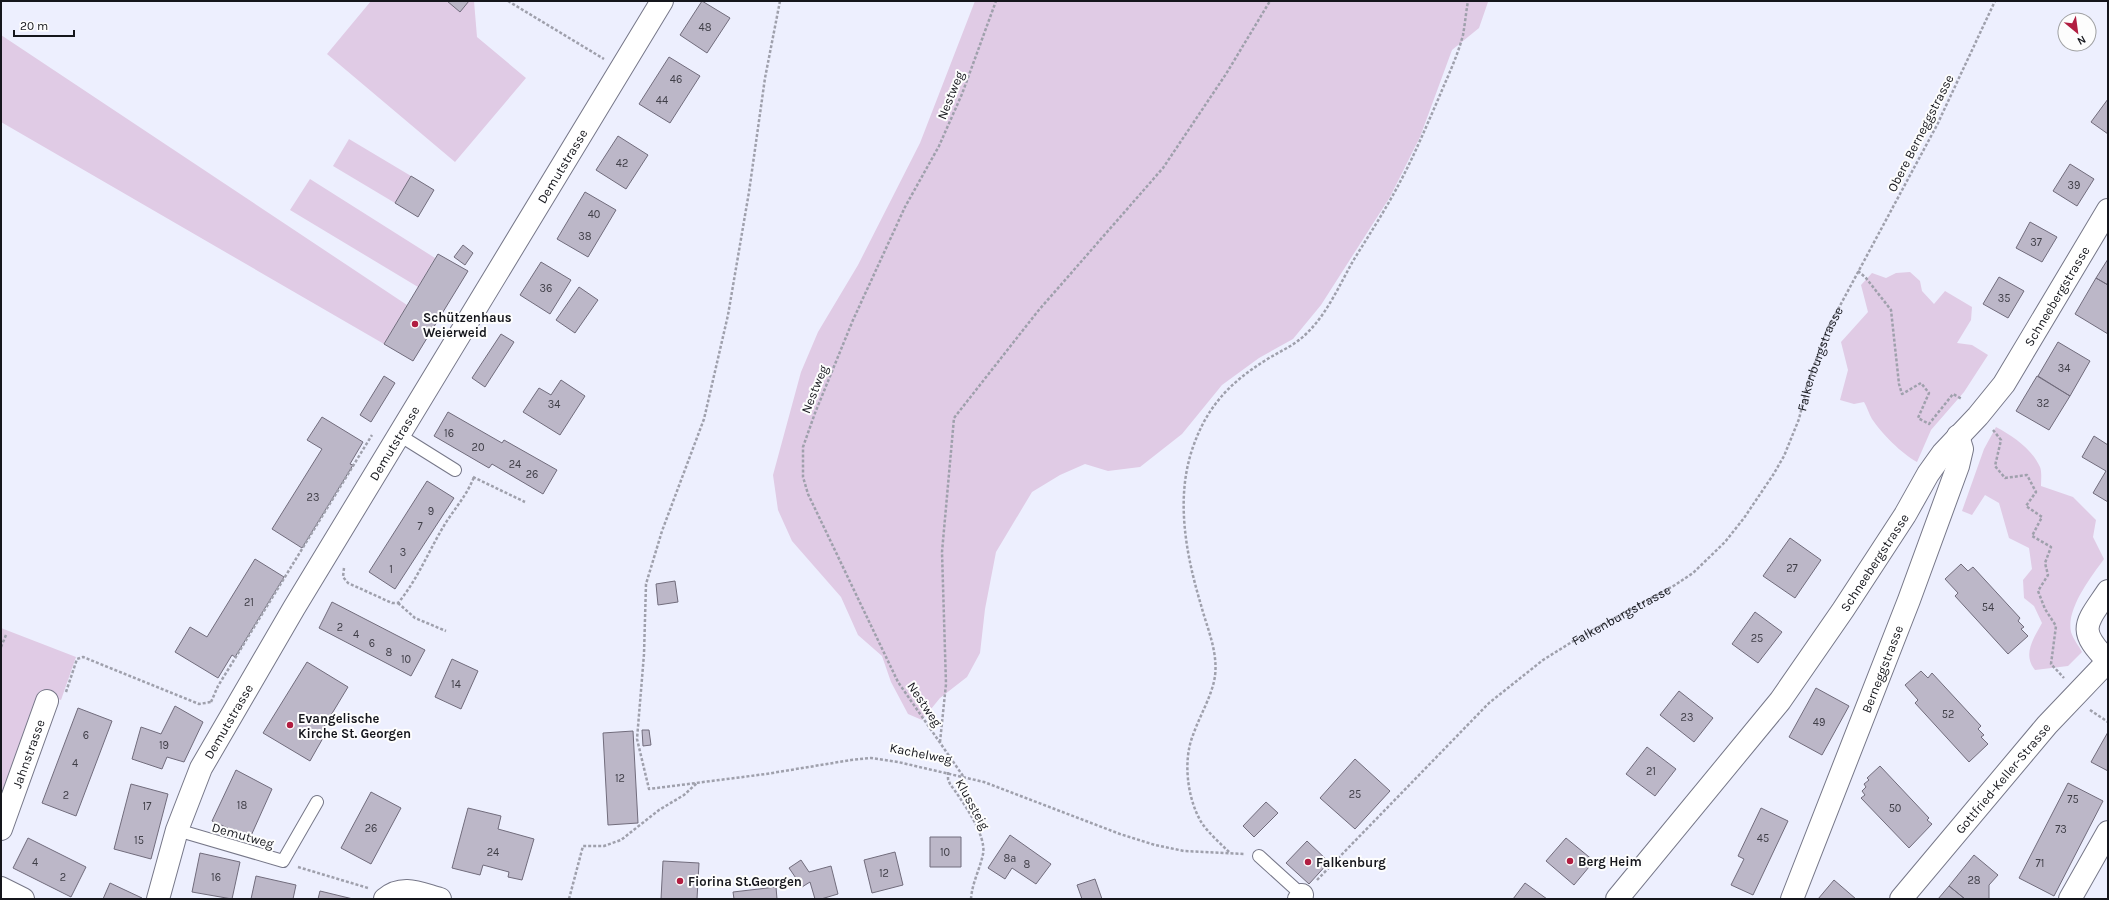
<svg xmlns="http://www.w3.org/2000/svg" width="2109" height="900" viewBox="0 0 2109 900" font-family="Karla,sans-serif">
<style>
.green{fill:#e0cbe5}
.building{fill:#bcb7c8;stroke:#716c7c}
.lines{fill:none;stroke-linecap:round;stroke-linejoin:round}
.lane-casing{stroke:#767788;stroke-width:14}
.street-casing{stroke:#767788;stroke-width:24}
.secondary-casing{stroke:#767788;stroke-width:24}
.path{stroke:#9fa0ac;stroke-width:2.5;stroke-dasharray:3 2;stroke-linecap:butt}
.lane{stroke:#fff;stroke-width:12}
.street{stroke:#fff;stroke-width:22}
.secondary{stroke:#fff;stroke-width:22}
.poi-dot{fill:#b11e41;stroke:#fdfdfd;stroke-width:1.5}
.labels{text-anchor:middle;stroke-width:4;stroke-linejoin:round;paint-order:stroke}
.number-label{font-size:11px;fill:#3f3e47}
.street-label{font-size:13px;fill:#15161c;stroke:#fdfdfd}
.poi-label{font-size:13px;font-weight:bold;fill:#15161c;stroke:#fdfdfd;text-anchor:start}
</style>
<rect width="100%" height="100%" fill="#edeffe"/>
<path class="green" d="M 371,1 L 474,1 L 477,37 L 526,78 L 455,162 L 327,54 Z
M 975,1 L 1488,2 L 1479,28 L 1452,50 L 1420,137 L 1390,197 L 1321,305 L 1293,339 L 1259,358 L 1222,385 L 1182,434 L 1140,467 L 1108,471 L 1085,464 L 1060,475 L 1032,492 L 996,552 L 985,609 L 980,653 L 967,677 L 940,698 L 922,720 L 908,714 L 891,682 L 882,656 L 858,635 L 841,597 L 792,541 L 778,510 L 773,475 L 801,372 L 818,332 L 858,265 L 920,143 Z
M 1,35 L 407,305 L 384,344 L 1,122 Z
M 349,139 L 411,176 L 395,203 L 333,166 Z
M 310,179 L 435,258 L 418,287 L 290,210 Z
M 1910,272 L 1920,281 L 1922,291 L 1934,304 L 1945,291 L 1972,307 L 1971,320 L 1957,343 L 1972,345 L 1988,355 L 1964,392 L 1931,430 L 1917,462 C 1901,453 1882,434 1872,419 C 1869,414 1867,407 1864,402 L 1854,404 L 1840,400 L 1848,370 L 1841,342 L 1868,312 L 1861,285 L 1872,273 L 1886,278 L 1896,273 Z
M 1996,427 C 2013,436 2032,449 2040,467 C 2042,472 2041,480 2041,486 L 2073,497 L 2096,520 L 2093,537 L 2104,559 C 2091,577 2066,609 2071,632 C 2073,639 2079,646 2082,652 L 2068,666 L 2035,670 C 2022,654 2034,638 2042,623 L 2034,606 L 2024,598 L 2023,580 L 2032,569 L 2029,548 L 2009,538 L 1999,503 L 1985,495 L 1972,515 L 1962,511 L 1984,449 Z
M 1,628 L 76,657 L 61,700 L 39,693 L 1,797 Z"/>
<path class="building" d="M 447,1 L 469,1 L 460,12 Z
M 702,1 L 730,18 L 707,53 L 680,35 Z
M 669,57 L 700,76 L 670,123 L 639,104 Z
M 2108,99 L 2108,134 L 2091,122 Z
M 618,136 L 648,155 L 626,189 L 596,170 Z
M 2070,164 L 2094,179 L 2077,206 L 2053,191 Z
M 411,176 L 434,190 L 418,217 L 395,203 Z
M 585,192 L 616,210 L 588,257 L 557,239 Z
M 2030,222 L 2057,237 L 2042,262 L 2016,248 Z
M 463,245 L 473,253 L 465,265 L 454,257 Z
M 438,254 L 468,271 L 413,361 L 384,344 Z
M 2108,259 L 2108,285 L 2096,278 Z
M 541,262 L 571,280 L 550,314 L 520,295 Z
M 1999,277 L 2024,291 L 2008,318 L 1983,304 Z
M 2096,278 L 2108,285 L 2108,334 L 2075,314 Z
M 579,287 L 598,300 L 575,333 L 556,320 Z
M 501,334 L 514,342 L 485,387 L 472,378 Z
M 2058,342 L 2090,361 L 2070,396 L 2038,376 Z
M 384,376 L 395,383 L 371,422 L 360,415 Z
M 2037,376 L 2070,396 L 2049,430 L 2016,411 Z
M 561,380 L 585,396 L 560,435 L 523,412 L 539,388 L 551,395 Z
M 448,412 L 502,443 L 504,440 L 557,470 L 543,494 L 492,464 L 489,468 L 434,436 Z
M 322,417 L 363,442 L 350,464 L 353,465 L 302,548 L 272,529 L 322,449 L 307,440 Z
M 2094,436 L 2108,445 L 2108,502 L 2093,493 L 2106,471 L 2082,457 Z
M 427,481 L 454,498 L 395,589 L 369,572 Z
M 1790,538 L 1821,560 L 1795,598 L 1763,576 Z
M 255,559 L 284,577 L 235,657 L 232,655 L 218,678 L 175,652 L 190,627 L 207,637 Z
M 1961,564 L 1968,571 L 1973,567 L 2020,618 L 2018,621 L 2024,627 L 2021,629 L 2028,636 L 2008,654 L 1955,596 L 1958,593 L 1945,579 Z
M 675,581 L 678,602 L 658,605 L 656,584 Z
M 332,602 L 425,650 L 411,676 L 319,628 Z
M 1755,612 L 1782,632 L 1758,663 L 1732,644 Z
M 452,659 L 478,671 L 461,709 L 435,697 Z
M 307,662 L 348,687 L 319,735 L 323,738 L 310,761 L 263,733 Z
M 1921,671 L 1928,678 L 1932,673 L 1981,726 L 1978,729 L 1984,735 L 1981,737 L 1988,744 L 1969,762 L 1915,703 L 1918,700 L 1905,685 Z
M 1816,688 L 1849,706 L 1822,755 L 1789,737 Z
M 1679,691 L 1713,718 L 1694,742 L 1660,715 Z
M 175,706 L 203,722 L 184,762 L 167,757 L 162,769 L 132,759 L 141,727 L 161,734 Z
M 78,708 L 112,721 L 76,816 L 42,803 Z
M 642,730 L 649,730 L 651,745 L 643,746 Z
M 633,731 L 638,823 L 608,825 L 603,733 Z
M 2108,732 L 2108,771 L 2091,762 Z
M 1647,747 L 1676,769 L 1655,796 L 1626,774 Z
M 1355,759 L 1390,791 L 1355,829 L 1320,798 Z
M 1880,766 L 1929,818 L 1927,820 L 1932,824 L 1909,848 L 1861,798 L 1865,795 L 1862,791 L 1866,787 L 1864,784 L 1869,780 L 1867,778 Z
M 236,770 L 272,789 L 250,838 L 212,821 Z
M 2068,783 L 2103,801 L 2054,896 L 2019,878 Z
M 131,784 L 168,794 L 151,859 L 114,849 Z
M 371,792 L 401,808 L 371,864 L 341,848 Z
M 1266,802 L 1278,813 L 1254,837 L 1243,826 Z
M 468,808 L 501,816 L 498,829 L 534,839 L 522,880 L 508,877 L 509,872 L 483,865 L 480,875 L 452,868 Z
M 1761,808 L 1788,821 L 1753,895 L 1731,885 L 1744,859 L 1738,856 Z
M 1010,835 L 1051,864 L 1036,884 L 1012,868 L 1005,879 L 988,868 Z
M 930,837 L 961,837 L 961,867 L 930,867 Z
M 28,838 L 86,867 L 71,897 L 13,868 Z
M 1566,838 L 1594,861 L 1574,885 L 1546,861 Z
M 1307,841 L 1329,862 L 1309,884 L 1286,863 Z
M 895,852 L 903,885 L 872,893 L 864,860 Z
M 200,853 L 240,862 L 232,899 L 192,892 Z
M 1974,855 L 1998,875 L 1989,885 L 1989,899 L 1965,899 L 1949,886 Z
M 801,860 L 809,872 L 831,866 L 838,894 L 821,899 L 815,899 L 810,882 L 802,887 L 789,868 Z
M 663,861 L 699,863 L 697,899 L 661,899 Z
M 256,876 L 296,885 L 293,899 L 251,899 Z
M 1095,879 L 1102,899 L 1082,899 L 1077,885 Z
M 1834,880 L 1856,899 L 1818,899 Z
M 110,883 L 142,898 L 142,899 L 103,899 Z
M 1525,883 L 1547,899 L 1513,899 Z
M 1949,886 L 1965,899 L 1938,899 Z
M 776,887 L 777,899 L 734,899 L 733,892 Z
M 320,891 L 353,899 L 318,899 Z"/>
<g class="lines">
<defs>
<path id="lane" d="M 399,435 L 455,470
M 177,830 L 283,861 L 317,802
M 1259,856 L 1302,895"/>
<g id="street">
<path d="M 2108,591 C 2086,624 2076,629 2108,661"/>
<path id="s2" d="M 1,829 L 47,701"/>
<path d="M 1,888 L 23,899"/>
<path d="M 385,899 C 403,884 421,894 440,899"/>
<path d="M 1299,899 L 1302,895"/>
<path id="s3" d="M 1617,899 L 1780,701 L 1843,610 L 1905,515 L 1928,474 L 1943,453 L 1978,416 L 2004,384 L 2108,210"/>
<path id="s4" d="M 1792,899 L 1909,600 L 1958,466 L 1962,449 L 1958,436"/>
<path d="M 2070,899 L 2108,832"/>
</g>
<g id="secondary">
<path id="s5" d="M 158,899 L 177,830 L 201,768 L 294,608 L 662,1"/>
<path id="s6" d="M 1901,899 L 2047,725 L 2108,661"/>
</g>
</defs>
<use href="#lane" class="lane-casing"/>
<use href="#street" class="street-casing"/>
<use href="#secondary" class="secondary-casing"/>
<g class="path">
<path d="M 508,1 L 604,59"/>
<path d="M 780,1 L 765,78 L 749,192 L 728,315 L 704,419 L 662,531 L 646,584 L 644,654 L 637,739 L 649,789 L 766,774 L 851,760 L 871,758 L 898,762 L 984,782 L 1120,834 L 1155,845 L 1184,851 L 1244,854"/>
<path d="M 1858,271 L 1866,278 L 1891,310 L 1899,384 L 1902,394 L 1921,383 L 1929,393 L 1918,418 L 1929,424 L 1953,394 L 1962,399"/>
<path d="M 1993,430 L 2001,440 L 1995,466 L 2005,478 L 2027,475 L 2036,492 L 2026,506 L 2042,517 L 2032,536 L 2051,547 L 2045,563 L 2048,575 L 2038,591 L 2045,609 L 2056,626 L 2051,664 L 2064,678"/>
<path d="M 473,477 L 525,502"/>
<path d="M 344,568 L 343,577 L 348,583 L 392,603 L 398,603 C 418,579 429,550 445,524 C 455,508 467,495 474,477"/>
<path d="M 398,603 L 415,618 L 446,631"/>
<path d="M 1,647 L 6,635"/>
<path d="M 66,692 L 77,659 L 83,657 L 199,704 L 211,702"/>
<path d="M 211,702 L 218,686 L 372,435"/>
<path d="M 2090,710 L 2108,722"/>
<path d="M 940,742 L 946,684 L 942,552 L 954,418 L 1038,311 L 1163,168 L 1226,74 L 1270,1"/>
<path d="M 948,772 L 948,779 L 950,784 C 961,799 987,835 983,854 C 980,869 972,883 971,899"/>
<path d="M 963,776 L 898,682 L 808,494 L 803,477 L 803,447 L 815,413 L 853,320 L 905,207 L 939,146 L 962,94 L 996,1"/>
<path d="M 1229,852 C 1219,842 1207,832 1200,820 C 1187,796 1183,760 1193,735 C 1200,715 1212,696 1215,676 C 1218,651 1207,628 1201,605 C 1186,555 1175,498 1193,447 C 1207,407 1229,383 1266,360 C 1280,351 1294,346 1306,334 C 1327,314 1339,286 1353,261 C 1369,235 1386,209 1400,182 C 1414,156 1425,129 1437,102 C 1446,80 1457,58 1463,35 C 1465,24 1466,12 1468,1"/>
<path d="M 298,867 L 368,888"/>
<path id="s1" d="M 1317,880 L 1489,703 L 1543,660 L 1575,640 L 1675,585 L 1693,573 L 1725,542 L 1744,518 L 1773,475 L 1784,456 L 1799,419 L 1808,382 L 1828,328 L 1937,125 L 1995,1"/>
<path d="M 569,899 L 583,846 L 604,846 L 621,840 L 659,810 L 684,795 L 697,783"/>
</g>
<use href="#lane" class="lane"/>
<use href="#street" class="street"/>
<use href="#secondary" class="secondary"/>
</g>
<g class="poi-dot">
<circle cx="415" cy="324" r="4"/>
<circle cx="290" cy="725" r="4"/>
<circle cx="1570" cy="861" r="4"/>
<circle cx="1308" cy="862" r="4"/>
<circle cx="680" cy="881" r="4"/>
</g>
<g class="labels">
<g class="number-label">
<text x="705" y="31">48</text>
<text x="676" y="83">46</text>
<text x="662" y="104">44</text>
<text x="622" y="167">42</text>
<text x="2074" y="189">39</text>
<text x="594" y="218">40</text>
<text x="585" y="240">38</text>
<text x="2036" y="246">37</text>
<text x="546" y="292">36</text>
<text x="2004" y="302">35</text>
<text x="2064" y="372">34</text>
<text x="2043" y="407">32</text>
<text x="554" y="408">34</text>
<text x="449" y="437">16</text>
<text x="478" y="451">20</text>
<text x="515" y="468">24</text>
<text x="532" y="478">26</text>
<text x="313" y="501">23</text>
<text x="431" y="515">9</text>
<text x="420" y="530">7</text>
<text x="403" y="556">3</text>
<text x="1792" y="572">27</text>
<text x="391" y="573">1</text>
<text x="249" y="606">21</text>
<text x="1988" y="611">54</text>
<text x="340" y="631">2</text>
<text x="356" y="638">4</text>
<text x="1757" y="642">25</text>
<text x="372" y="647">6</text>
<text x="389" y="656">8</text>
<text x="406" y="663">10</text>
<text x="456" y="688">14</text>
<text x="1948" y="718">52</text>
<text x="1687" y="721">23</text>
<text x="1819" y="726">49</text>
<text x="86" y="739">6</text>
<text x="164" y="749">19</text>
<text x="75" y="767">4</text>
<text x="1651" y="775">21</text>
<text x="620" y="782">12</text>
<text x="1355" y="798">25</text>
<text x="66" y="799">2</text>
<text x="2073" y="803">75</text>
<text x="242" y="809">18</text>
<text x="147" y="810">17</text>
<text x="1895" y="812">50</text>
<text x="371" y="832">26</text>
<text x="2061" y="833">73</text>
<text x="1763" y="842">45</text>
<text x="139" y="844">15</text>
<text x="493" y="856">24</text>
<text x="945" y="856">10</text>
<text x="1010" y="862">8a</text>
<text x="35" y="866">4</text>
<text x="2040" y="867">71</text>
<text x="1027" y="868">8</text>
<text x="884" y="877">12</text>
<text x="63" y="881">2</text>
<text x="216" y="881">16</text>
<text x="1974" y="884">28</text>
</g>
<g class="street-label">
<text transform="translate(950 95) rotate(-68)" y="5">Nestweg</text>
<text transform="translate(1920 133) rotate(-63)" y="5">Obere Berneggstrasse</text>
<text dy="5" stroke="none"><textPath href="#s5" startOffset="840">Demutstrasse</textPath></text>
<text dy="5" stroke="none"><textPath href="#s3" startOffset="748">Schneebergstrasse</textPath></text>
<text dy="5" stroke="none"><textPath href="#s1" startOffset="742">Falkenburgstrasse</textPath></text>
<text transform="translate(814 389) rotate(-68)" y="5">Nestweg</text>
<text dy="5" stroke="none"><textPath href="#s5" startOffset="516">Demutstrasse</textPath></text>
<text dy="5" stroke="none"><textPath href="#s3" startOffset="424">Schneebergstrasse</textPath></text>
<text dy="5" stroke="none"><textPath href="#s1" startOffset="406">Falkenburgstrasse</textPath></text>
<text dy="5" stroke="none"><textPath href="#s4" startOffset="247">Berneggstrasse</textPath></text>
<text transform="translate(925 704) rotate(56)" y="5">Nestweg</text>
<text dy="5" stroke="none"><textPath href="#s5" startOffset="192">Demutstrasse</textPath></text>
<text transform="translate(921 753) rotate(11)" y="5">Kachelweg</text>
<text dy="5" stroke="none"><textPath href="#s2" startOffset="80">Jahnstrasse</textPath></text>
<text dy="5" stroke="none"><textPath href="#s6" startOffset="158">Gottfried-Keller-Strasse</textPath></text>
<text transform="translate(973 804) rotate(61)" y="5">Klussteig</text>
<text transform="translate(243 835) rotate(16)" y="5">Demutweg</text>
</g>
<g class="poi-label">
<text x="423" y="322">Schützenhaus<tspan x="423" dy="15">Weierweid</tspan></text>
<text x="298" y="723">Evangelische<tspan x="298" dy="15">Kirche St. Georgen</tspan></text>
<text x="1578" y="866">Berg Heim</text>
<text x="1316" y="867">Falkenburg</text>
<text x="688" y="886">Fiorina St.Georgen</text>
</g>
</g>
<rect width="2109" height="900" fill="none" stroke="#15161c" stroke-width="4"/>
<g transform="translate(2077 32) rotate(151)"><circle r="19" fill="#fdfdfd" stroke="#a0a1a3"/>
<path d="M0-3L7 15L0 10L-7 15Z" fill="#b11e41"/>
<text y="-6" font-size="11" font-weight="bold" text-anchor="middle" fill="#15161c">N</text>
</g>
<path d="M14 30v6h60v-6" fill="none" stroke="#15161c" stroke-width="2"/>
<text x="20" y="30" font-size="12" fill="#15161c" stroke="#fdfdfd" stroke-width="3" paint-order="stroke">20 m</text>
</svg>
